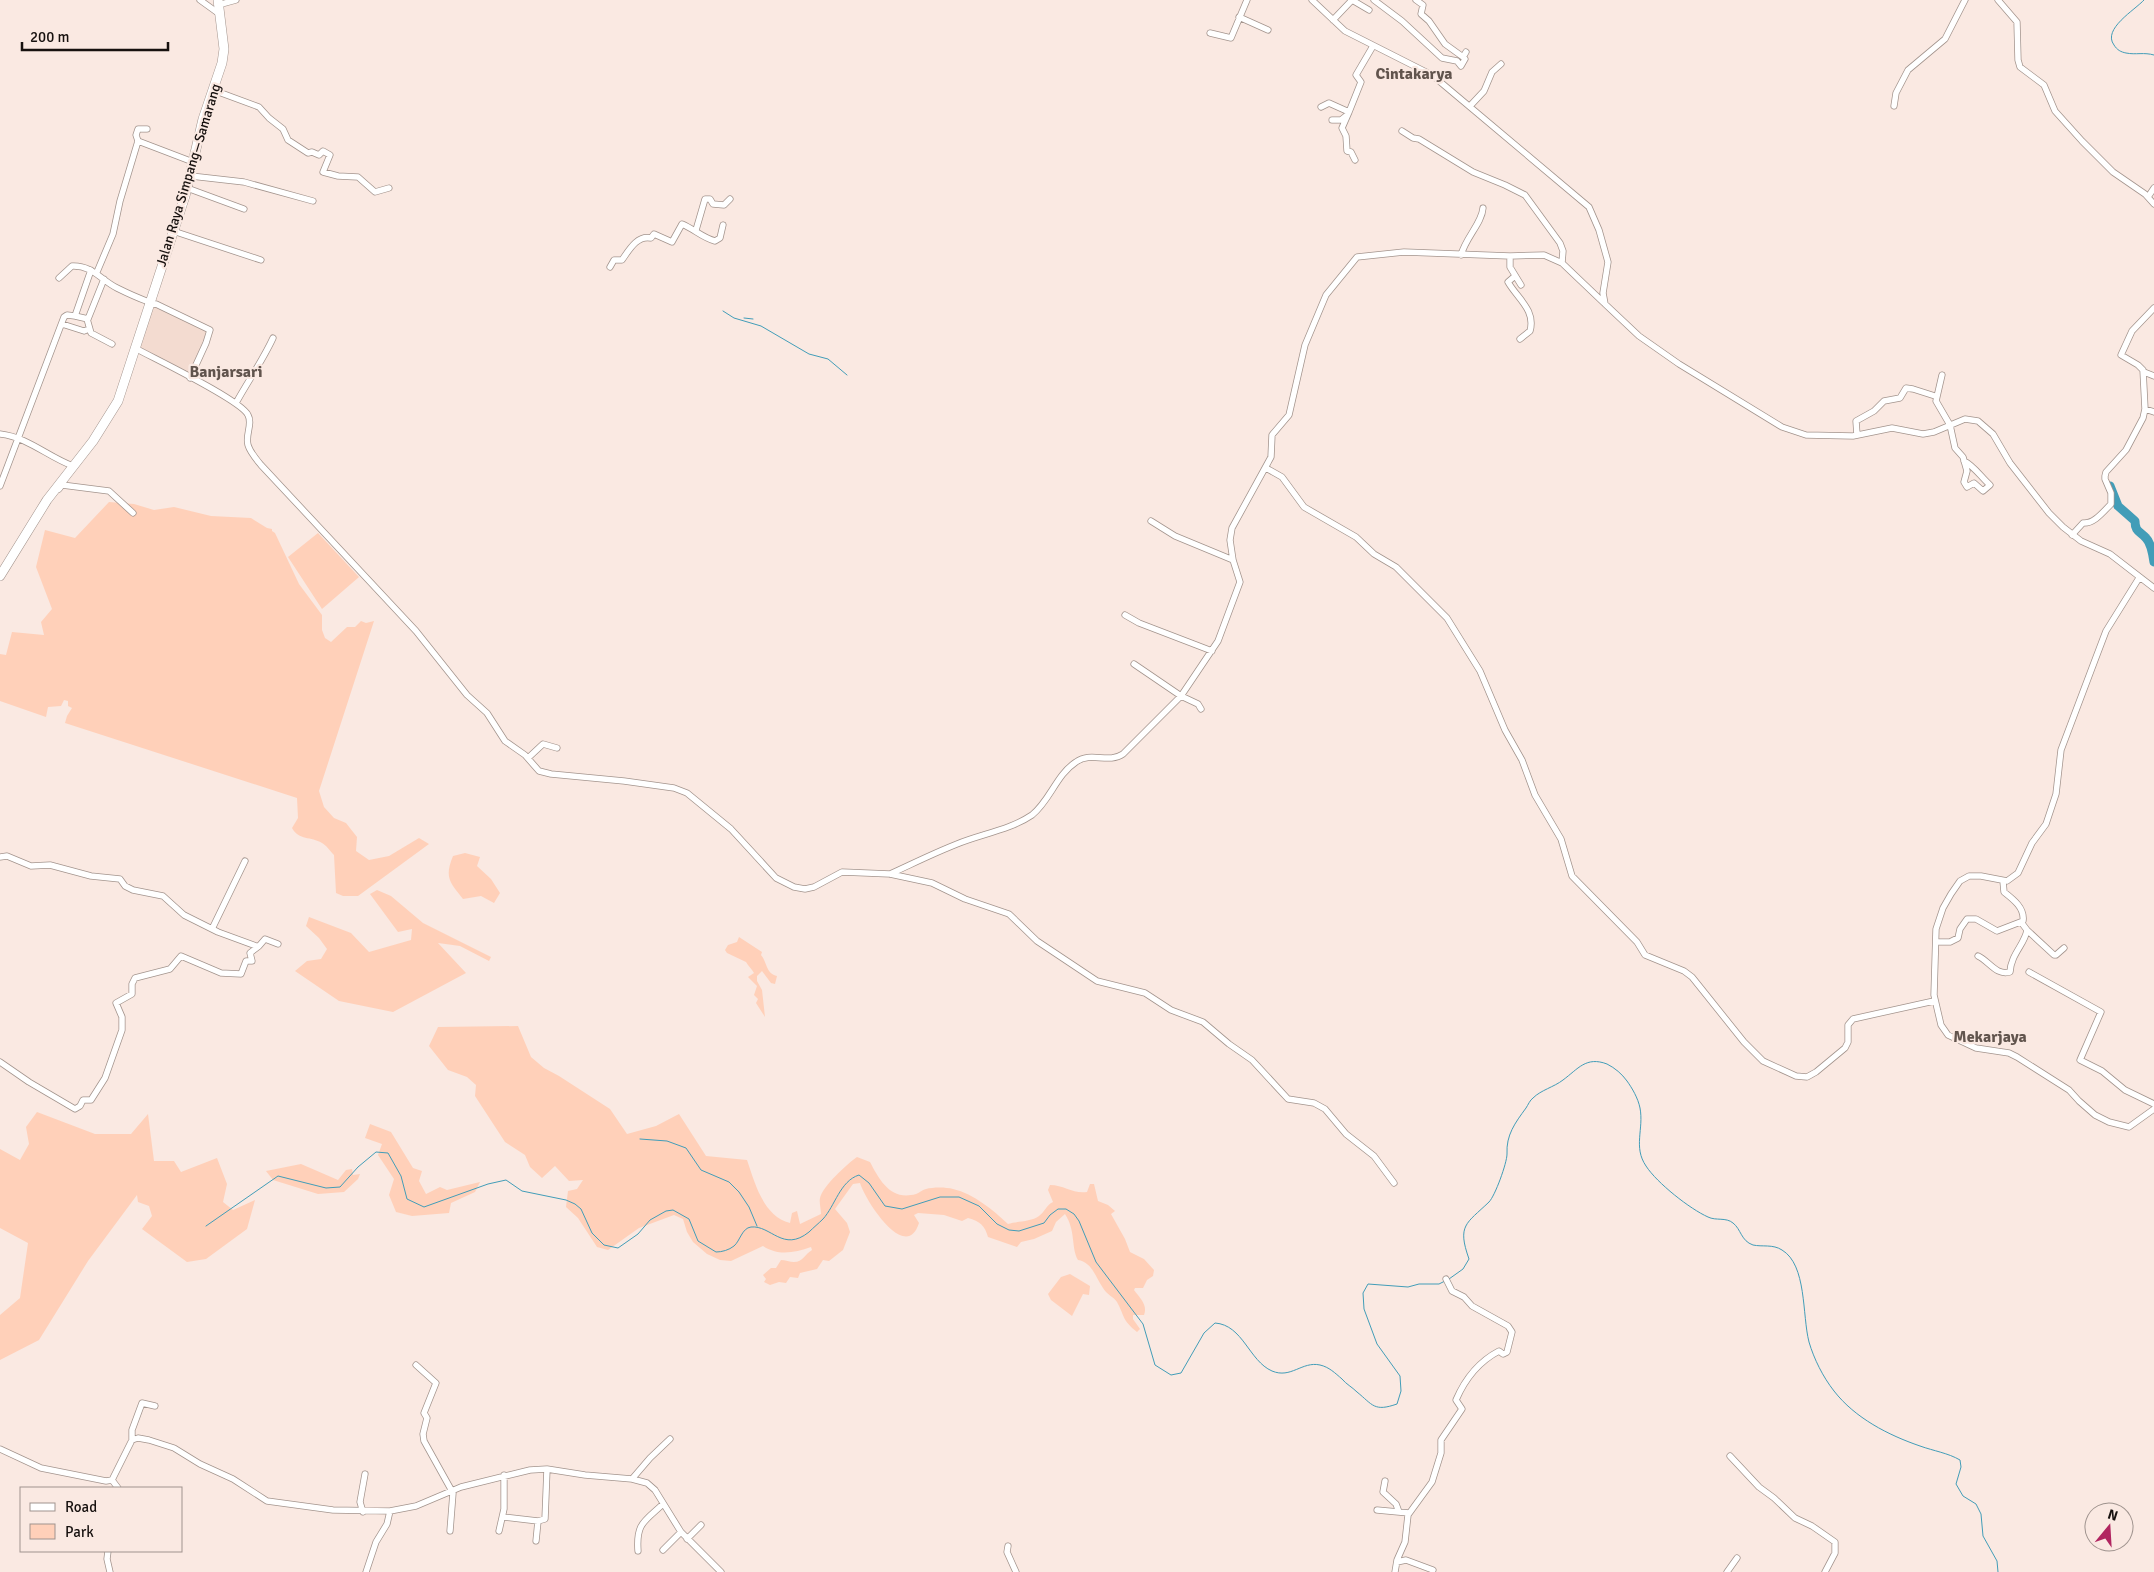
<svg xmlns="http://www.w3.org/2000/svg" width="2154" height="1572" viewBox="0 0 2154 1572" font-family="Signika,sans-serif">
<style>
.built{fill:#f3dbd0}
.green{fill:#ffd0b9}
.lines{fill:none;stroke-linecap:round;stroke-linejoin:round}
.stream{stroke:#429db8;stroke-width:1}
.river{stroke:#429db8;stroke-width:9}
.minor-casing{stroke:#a3948d;stroke-width:7}
.secondary-casing{stroke:#a3948d;stroke-width:10}
.minor{stroke:#fff;stroke-width:5.5}
.secondary{stroke:#fff;stroke-width:9}
.labels{text-anchor:middle;stroke-width:4.5;stroke-linejoin:round;paint-order:stroke}
.street-label{font-size:14px;fill:#17110f;stroke:#fae9e2}
.quarter-label{font-size:16px;font-weight:bold;fill:#61544d;stroke:#fae9e2}
</style>
<rect width="100%" height="100%" fill="#fae9e2"/>
<path class="built" d="M 156,305 L 206,330 L 204,341 L 189,376 L 138,348 L 151,306 Z"/>
<path class="green" d="M 109,502 L 134,504 L 154,510 L 174,507 L 211,516 L 251,518 L 267,528 L 272,529 L 272,531 L 275,533 L 299,584 L 322,615 L 322,630 L 325,638 L 331,642 L 347,627 L 355,627 L 361,621 L 366,623 L 374,621 L 319,791 L 324,807 L 334,818 L 346,823 L 357,837 L 356,851 L 369,860 L 389,856 L 419,838 L 429,844 L 358,896 L 343,896 L 336,893 L 334,855 C 330,851 326,845 322,843 C 311,836 299,841 292,828 L 298,818 L 297,798 L 65,723 L 67,716 L 72,708 L 68,706 L 68,701 L 64,700 L 61,706 L 48,707 L 46,717 L 0,701 L 0,654 L 6,655 L 12,632 L 44,635 L 41,622 L 52,609 L 36,567 L 45,530 L 75,538 Z
M 318,533 L 359,577 L 322,609 L 288,557 Z
M 465,853 L 480,857 L 477,866 L 491,879 L 500,893 L 494,903 L 481,896 L 463,899 C 450,882 444,878 453,856 Z
M 377,890 L 391,896 L 423,923 L 491,957 L 489,961 L 460,946 L 438,943 L 466,973 L 393,1012 L 339,1001 L 295,971 L 307,961 L 321,959 L 327,949 L 319,938 L 306,926 L 309,917 L 351,933 L 369,952 L 411,940 L 412,929 L 398,932 L 370,894 Z
M 739,937 L 762,952 L 761,955 C 767,962 766,974 777,976 L 775,984 L 771,983 L 762,971 L 757,976 L 757,981 L 762,990 L 765,1017 L 756,1003 L 758,999 L 754,995 L 757,986 L 748,977 L 754,973 C 752,969 748,966 746,962 L 727,953 L 725,950 L 728,945 L 737,942 Z
M 518,1026 L 531,1057 L 544,1068 L 559,1076 L 610,1109 L 627,1134 L 656,1126 L 679,1114 L 706,1156 L 747,1160 C 755,1183 763,1216 790,1223 L 792,1213 L 797,1211 L 800,1224 L 821,1214 C 821,1209 819,1202 820,1198 C 823,1186 847,1164 857,1157 L 870,1162 C 880,1181 891,1201 916,1194 C 919,1193 922,1190 926,1189 C 933,1187 946,1187 953,1189 C 974,1194 993,1210 1008,1224 C 1017,1221 1031,1222 1039,1216 C 1045,1212 1046,1205 1053,1202 L 1048,1190 L 1050,1185 C 1064,1185 1073,1194 1087,1192 L 1090,1184 L 1094,1184 L 1098,1201 L 1108,1205 L 1115,1211 L 1111,1214 L 1125,1239 L 1130,1252 L 1144,1259 L 1154,1270 L 1153,1276 L 1147,1280 L 1143,1288 L 1135,1288 L 1134,1290 C 1140,1298 1148,1305 1144,1315 L 1133,1315 L 1133,1319 L 1140,1329 L 1137,1332 C 1122,1320 1125,1317 1117,1302 C 1114,1297 1106,1294 1103,1288 C 1096,1278 1092,1262 1078,1260 C 1071,1248 1076,1231 1065,1214 L 1056,1222 L 1052,1231 L 1034,1239 L 1021,1242 L 1017,1247 L 988,1237 C 985,1226 980,1221 968,1218 L 962,1221 L 944,1215 L 918,1213 L 914,1215 L 919,1223 C 906,1264 865,1200 860,1183 L 853,1184 L 835,1209 L 847,1223 L 850,1232 L 843,1250 L 829,1261 L 823,1260 L 817,1269 L 800,1273 L 798,1278 L 790,1277 L 786,1283 L 779,1282 L 770,1285 L 764,1282 L 766,1279 L 763,1275 L 771,1268 L 776,1268 L 781,1260 C 785,1260 790,1262 794,1262 C 803,1262 805,1254 812,1250 L 811,1247 C 794,1253 778,1256 763,1246 L 731,1261 L 720,1260 L 707,1254 L 693,1242 L 687,1232 L 683,1219 L 674,1215 L 639,1228 L 608,1250 L 597,1247 L 578,1218 L 566,1207 L 568,1191 L 577,1189 L 583,1180 L 569,1181 L 555,1166 L 542,1178 L 530,1167 L 525,1155 L 505,1142 L 475,1096 L 476,1085 L 467,1077 L 448,1070 L 429,1046 L 438,1027 Z
M 37,1112 L 95,1134 L 131,1134 L 148,1114 L 154,1161 L 174,1161 L 181,1172 L 217,1158 L 227,1184 L 223,1202 L 233,1210 L 255,1200 L 247,1229 L 206,1259 L 187,1262 L 142,1229 L 152,1216 L 149,1206 L 138,1202 L 137,1195 L 88,1261 L 39,1340 L 0,1360 L 0,1315 L 20,1298 L 28,1243 L 0,1228 L 0,1149 L 20,1160 L 29,1144 L 26,1127 Z
M 370,1124 L 391,1132 L 413,1168 L 422,1171 L 419,1181 L 426,1194 L 440,1187 L 447,1190 L 480,1182 L 475,1192 L 451,1203 L 449,1213 L 412,1216 L 396,1212 L 389,1195 L 394,1179 L 378,1155 L 382,1144 L 365,1138 Z
M 301,1164 L 338,1180 L 346,1170 L 352,1169 L 353,1175 L 360,1174 L 358,1179 L 344,1192 L 318,1194 L 273,1180 L 266,1171 Z
M 1070,1274 L 1090,1286 L 1089,1295 L 1083,1294 L 1072,1316 L 1051,1300 L 1048,1294 L 1061,1277 Z"/>
<g class="lines">
<path class="stream" d="M 2144,0 C 2135,10 2102,29 2114,45 C 2117,50 2121,52 2126,53 C 2136,55 2144,52 2154,55
M 723,311 L 734,318 L 761,326 L 809,354 L 828,359 L 847,375
M 744,318 L 753,319
M 640,1139 L 667,1141 L 686,1148 L 701,1170 L 729,1182 L 739,1192 L 749,1207 L 757,1226
M 206,1226 L 278,1176 L 326,1188 L 340,1187 L 358,1167 L 376,1152 L 388,1153 L 401,1176 L 407,1199 L 424,1207 L 488,1184 L 506,1180 L 522,1191 L 566,1200 L 575,1204 L 581,1209 L 592,1233 L 604,1245 L 618,1248 L 638,1234 L 650,1220 L 666,1211 L 673,1210 L 689,1219 L 698,1241 L 716,1252 C 722,1252 729,1250 734,1246 C 740,1241 742,1228 751,1227 C 771,1225 783,1253 809,1232 C 813,1228 819,1223 823,1219 C 835,1206 840,1181 859,1175 L 869,1183 L 885,1206 L 902,1209 L 940,1197 L 959,1197 L 979,1206 L 997,1224 L 1009,1230 L 1019,1231 L 1044,1223 L 1050,1215 L 1058,1209 L 1066,1209 L 1074,1214 L 1079,1221 L 1096,1262 L 1143,1324 L 1155,1365 L 1171,1375 L 1181,1373 L 1204,1333 L 1215,1323 C 1243,1325 1249,1361 1272,1371 C 1291,1379 1302,1361 1320,1365 C 1329,1367 1335,1373 1342,1379 C 1346,1384 1352,1387 1357,1392 C 1373,1405 1374,1412 1397,1404 L 1401,1391 L 1400,1376 L 1377,1344 L 1364,1309 L 1363,1293 L 1368,1284 L 1408,1287 L 1419,1284 L 1439,1284 L 1445,1281
M 1449,1279 L 1463,1269 L 1469,1259 C 1457,1225 1466,1224 1489,1202 C 1495,1196 1507,1163 1507,1154 C 1506,1135 1515,1123 1526,1108 C 1528,1105 1530,1100 1533,1098 C 1541,1090 1554,1087 1563,1080 C 1578,1069 1586,1056 1607,1064 C 1615,1068 1622,1074 1627,1081 C 1632,1088 1638,1098 1640,1108 C 1644,1129 1633,1147 1646,1166 C 1657,1183 1690,1209 1708,1217 C 1716,1221 1726,1217 1733,1223 C 1741,1229 1741,1241 1753,1245 C 1762,1247 1773,1244 1782,1250 C 1807,1265 1802,1315 1809,1342 C 1814,1359 1823,1377 1834,1391 C 1855,1418 1888,1435 1920,1446 C 1934,1451 1948,1453 1960,1460 L 1961,1467 L 1956,1484 L 1963,1496 L 1976,1504 L 1981,1514 L 1983,1536 L 1997,1561 L 1998,1572"/>
<path class="river" d="M 2110,486 L 2118,506 L 2135,521 C 2135,532 2140,531 2146,538 C 2151,543 2153,555 2154,562"/>
<defs>
<path id="minor" d="M 200,0 L 218,13
M 1312,0 L 1345,31 L 1432,75 L 1589,207 L 1599,230 L 1608,262 L 1603,293 L 1605,304 L 1639,336 L 1679,364 L 1782,427 L 1806,435 L 1853,436 L 1892,428 L 1923,434 L 1934,432 L 1965,419 L 1978,421 L 1993,434 L 2010,463 L 2049,513 L 2063,527 L 2081,541 L 2110,554 L 2154,588
M 1374,0 L 1402,21 L 1442,58 L 1457,61 L 1461,66 L 1465,59 L 1463,57
M 1416,0 L 1423,5 L 1421,14 L 1429,21 L 1445,44 L 1463,57 L 1466,52
M 1998,0 L 2017,22 L 2018,60 L 2020,67 L 2044,85 L 2055,111 L 2082,141 L 2113,172 L 2145,194 L 2154,204
M 218,5 L 236,0
M 1239,17 L 1268,30
M 1333,20 L 1352,0 L 1369,10
M 1210,33 L 1231,38 L 1247,0
M 213,90 L 259,107 L 269,118 L 283,129 L 288,140 L 308,153 L 312,152 L 319,155 L 323,151 L 330,155 L 323,172 L 338,176 L 358,177 L 375,192 L 389,188
M 1470,106 L 1484,91 L 1492,72 L 1501,64
M 1894,106 L 1896,93 L 1908,70 L 1945,39 L 1965,0
M 1321,107 L 1329,103 L 1349,112 L 1361,82 L 1356,75 L 1373,46
M 1349,112 L 1342,128 L 1346,136 L 1347,151 L 1351,152 L 1355,160
M 1332,120 L 1341,120 L 1346,116
M 1402,131 L 1413,138 L 1419,139 L 1473,172 L 1505,185 L 1525,195 L 1560,243 L 1563,251 L 1562,263
M 138,141 L 136,135 L 138,129 L 147,129
M 191,176 L 244,182 L 313,201
M 187,188 L 244,209
M 2148,197 L 2154,188
M 696,230 L 705,199 L 710,199 L 713,204 L 724,205 L 730,199
M 173,231 L 261,260
M 1461,255 C 1466,237 1482,223 1483,208
M 1510,256 L 1510,267 L 1521,285
M 610,267 L 614,260 L 622,260 C 629,250 637,235 651,238 L 654,234 L 672,242 L 682,224 C 694,229 703,238 715,241 L 720,238 L 723,225
M 97,272 L 113,234 L 120,201 L 138,141 L 193,162
M 1515,276 L 1508,282 C 1517,298 1536,310 1530,331 L 1520,339
M 59,278 L 72,266 C 92,265 101,280 117,288 C 127,293 138,298 149,302
M 148,305 L 156,304 L 210,330 L 206,343 L 190,378
M 75,316 L 88,319 L 104,279
M 87,319 L 91,333 L 112,344
M 62,324 L 84,331 L 89,329
M 135,348 C 155,359 241,400 248,415 C 253,424 245,435 248,445 C 250,452 256,459 261,465 L 416,631 L 467,695 L 487,713 L 505,741 L 525,755 L 539,771 L 551,774 L 624,781 L 674,788 L 687,793 L 731,829 L 776,878 L 794,887 L 805,889 L 814,887 L 842,872 L 890,874 L 932,883 L 965,899 L 1009,914 L 1037,941 L 1097,981 L 1145,993 L 1171,1010 L 1203,1022 L 1229,1044 L 1252,1060 L 1288,1099 L 1314,1103 L 1325,1109 L 1346,1134 L 1374,1156 L 1394,1183
M 2144,372 L 2154,376
M 1942,375 L 1936,401 L 1950,425 L 1955,448 L 1963,457 L 1967,471 L 1964,482 L 1967,487 L 1974,483 L 1983,491 L 1990,485 C 1981,477 1974,466 1964,461
M 236,403 C 248,381 263,360 273,338
M 2145,409 L 2154,412
M 0,434 C 28,437 48,457 73,466
M 1857,435 L 1856,421 L 1874,411 L 1884,401 L 1900,398 L 1906,388 L 1913,389 L 1935,396
M 1266,468 L 1282,477 L 1304,507 L 1356,537 L 1374,554 L 1396,567 L 1447,618 L 1480,671 L 1505,730 L 1522,760 L 1535,795 L 1561,839 L 1572,876 L 1637,942 L 1645,955 L 1684,971 L 1692,977 L 1744,1042 L 1763,1061 L 1796,1076 L 1807,1077 L 1816,1072 L 1845,1048 L 1848,1042 L 1848,1025 L 1853,1019 L 1934,1001
M 0,486 L 64,317 L 67,315 L 75,316 L 91,270
M 59,489 L 62,485 L 109,491 L 133,513
M 1151,521 L 1175,536 L 1233,560
M 2072,535 L 2083,523 C 2094,524 2103,512 2111,504 L 2111,493 L 2105,479 L 2105,476 L 2106,472 L 2126,450 L 2143,418 L 2145,409 L 2143,370 L 2138,365 L 2121,355 L 2132,331 L 2154,308
M 2139,578 L 2106,631 L 2095,660 L 2061,750 L 2056,794 L 2046,824 L 2032,843 L 2018,873 L 2007,881 L 1981,876 L 1969,876 L 1960,881 L 1951,894 L 1943,908 L 1936,929 L 1934,995 L 1941,1025 L 1948,1035 L 1976,1048 L 2009,1053 L 2017,1057 L 2069,1090 L 2079,1101 L 2095,1115 L 2109,1122 L 2129,1127 L 2154,1109
M 1125,615 L 1139,623 L 1212,651
M 1134,664 L 1181,696 L 1198,704 L 1201,709
M 528,758 L 543,744 L 557,748
M 0,857 L 7,856 L 31,866 L 50,865 L 91,876 L 120,879 L 125,886 L 133,890 L 163,896 L 184,915 L 218,932 L 256,946 L 259,946 L 265,939 L 278,944
M 890,874 C 912,864 934,853 957,844 C 981,834 1010,830 1032,815 C 1050,801 1056,775 1076,762 C 1091,751 1108,764 1123,754 L 1181,696 L 1218,641 L 1240,582 L 1233,560 L 1230,540 L 1232,528 L 1271,457 L 1272,435 L 1289,415 L 1305,345 L 1326,295 L 1357,257 L 1404,252 L 1510,256 L 1544,255 L 1562,263 L 1604,303
M 212,929 L 245,861
M 2027,930 L 2054,955 L 2056,955 L 2064,948
M 1937,942 L 1950,942 L 1958,938 L 1960,929 L 1967,919 L 1976,919 L 1997,931 L 2023,921 C 2025,908 2013,899 2004,892 L 2003,881
M 1978,956 C 1989,961 1996,976 2010,972 C 2011,954 2025,944 2027,930 L 2021,922
M 2029,972 L 2101,1012 L 2080,1060 L 2102,1071 L 2125,1090 L 2154,1104
M 0,1062 L 29,1082 L 75,1109 L 80,1106 L 83,1100 L 91,1100 L 105,1078 L 122,1030 L 122,1017 L 116,1003 L 132,994 L 132,984 L 135,978 L 170,969 L 181,956 L 221,973 L 241,974 L 246,961 L 252,961 L 250,953 L 259,946
M 416,1365 L 436,1383 L 424,1413 L 427,1418 L 423,1434 L 424,1441 L 453,1493 L 450,1531
M 132,1440 L 132,1430 L 142,1403 L 155,1406
M 0,1449 L 41,1468 L 106,1481 L 112,1480 L 132,1440 L 138,1438 L 149,1440 L 174,1448 L 200,1464 L 233,1479 L 267,1501 L 333,1510 L 390,1511 L 416,1506 L 461,1487 L 530,1470 L 547,1469 L 585,1475 L 632,1479 L 647,1483 L 655,1490 L 681,1532 L 721,1572
M 1730,1456 L 1759,1487 L 1774,1498 L 1795,1518 L 1812,1526 L 1835,1542 L 1835,1553 L 1825,1572
M 632,1479 L 650,1458 L 670,1439
M 112,1480 L 118,1488
M 1385,1481 L 1383,1492 L 1396,1504 L 1399,1512
M 1377,1510 L 1409,1513
M 363,1512 L 360,1502 L 365,1474
M 503,1517 L 538,1521 L 545,1519 L 547,1469
M 499,1531 L 504,1509 L 504,1475
M 687,1539 L 701,1525
M 536,1541 L 538,1521
M 1008,1546 L 1007,1552 L 1016,1572
M 663,1550 L 681,1532
M 108,1551 L 107,1559 L 110,1572
M 638,1551 C 636,1523 644,1522 663,1504
M 1397,1562 L 1406,1560 L 1433,1570
M 366,1572 L 376,1542 L 387,1524 L 390,1511
M 1395,1572 L 1397,1560 L 1405,1542 L 1408,1515 L 1432,1482 L 1441,1453 L 1441,1440 L 1462,1409 L 1456,1400 C 1465,1379 1478,1362 1499,1351 L 1503,1354 L 1507,1352 L 1512,1332 L 1508,1326 L 1472,1306 L 1464,1297 L 1452,1291 L 1446,1279
M 1727,1572 L 1737,1558"/>
<path id="secondary" d="M 0,576 L 47,500 L 93,441 L 118,401 L 185,196 L 203,119 L 222,63 L 224,49 L 218,0"/>
</defs>
<use href="#minor" class="minor-casing"/>
<use href="#secondary" class="secondary-casing"/>
<use href="#minor" class="minor"/>
<use href="#secondary" class="secondary"/>
</g>
<g class="labels">
<g class="street-label">
<text transform="translate(188 175) rotate(-73)" y="5">Jalan Raya Simpang—Samarang</text>
</g>
<g class="quarter-label">
<text x="1414" y="79">Cintakarya</text>
<text x="226" y="377">Banjarsari</text>
<text x="1990" y="1042">Mekarjaya</text>
</g>
</g>
<rect x="20" y="1487" width="162" height="65" fill="#fae9e2" stroke="#9f938e"/>
<rect x="30" y="1503" width="25" height="8" fill="#ffffff" stroke="#9f938e"/>
<text x="65" y="1512" font-size="15" fill="#17110f">Road</text>
<rect x="30" y="1524" width="25" height="15" fill="#ffd0b9" stroke="#9f938e"/>
<text x="65" y="1537" font-size="15" fill="#17110f">Park</text>
<g transform="translate(2109 1527) rotate(18)"><circle r="24" fill="#fae9e2" stroke="#9f938e"/>
<path d="M0-4L9 19L0 12L-9 19Z" fill="#b12560"/>
<text y="-8" font-size="14" font-weight="bold" text-anchor="middle" fill="#17110f">N</text>
</g>
<path d="M22 42v8h146v-8" fill="none" stroke="#17110f" stroke-width="2.5"/>
<text x="30" y="42" font-size="15" fill="#17110f" stroke="#fae9e2" stroke-width="4" paint-order="stroke">200 m</text>
</svg>
